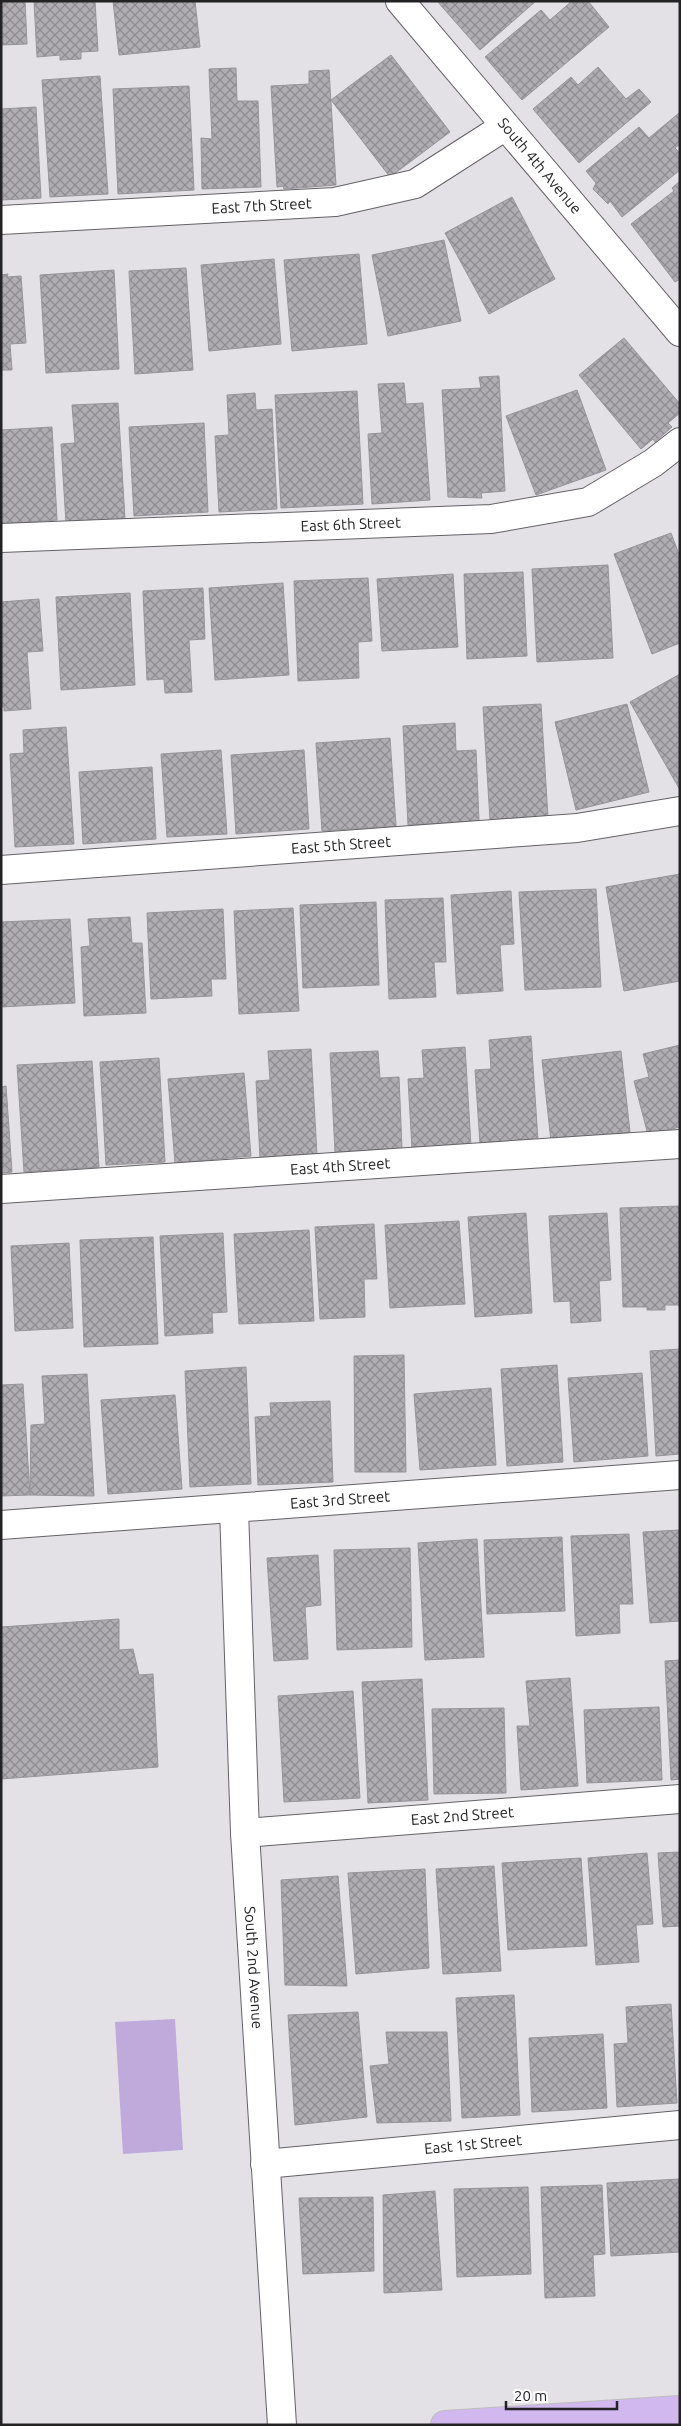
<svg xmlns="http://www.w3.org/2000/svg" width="681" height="2426" viewBox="0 0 681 2426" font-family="Ubuntu,sans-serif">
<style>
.garden{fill:#bfaadb}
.building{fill:url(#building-cross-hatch);stroke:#959498}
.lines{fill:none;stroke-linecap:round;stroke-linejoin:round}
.minor-casing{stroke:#646266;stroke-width:30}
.major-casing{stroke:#bdbdbd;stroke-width:30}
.minor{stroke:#fff;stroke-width:28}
.major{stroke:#d1b8ef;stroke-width:28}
.labels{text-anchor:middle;stroke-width:4;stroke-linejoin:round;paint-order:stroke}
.street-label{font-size:15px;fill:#232224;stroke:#fff}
</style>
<defs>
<pattern id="building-cross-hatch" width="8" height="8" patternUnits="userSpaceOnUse" patternTransform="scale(1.25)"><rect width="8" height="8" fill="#afadb2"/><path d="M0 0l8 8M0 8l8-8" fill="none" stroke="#8e8c91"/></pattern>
</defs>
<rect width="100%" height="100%" fill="#e3e1e6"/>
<path class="garden" d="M 175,2019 L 183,2150 L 123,2154 L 115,2022 Z"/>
<path class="building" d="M 1,1 L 25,1 L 27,44 L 1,45 Z
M 34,1 L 95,1 L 98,51 L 81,52 L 81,59 L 60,60 L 60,55 L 37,57 Z
M 113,1 L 195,1 L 200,47 L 119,55 Z
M 437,1 L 536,1 L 480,50 Z
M 572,1 L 588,1 L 609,27 L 522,100 L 485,57 L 541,10 L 550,20 Z
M 391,55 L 450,132 L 390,177 L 331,100 Z
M 598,67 L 626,99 L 639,89 L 651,102 L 579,163 L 533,109 L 571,77 L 578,85 Z
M 236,68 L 237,101 L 258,101 L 261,187 L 202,189 L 201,138 L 212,139 L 209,69 Z
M 329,70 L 336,185 L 284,189 L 283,186 L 277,187 L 271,86 L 309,84 L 309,71 Z
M 100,76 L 108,194 L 50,197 L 42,80 Z
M 189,86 L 194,190 L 118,194 L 113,89 Z
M 36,107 L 41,198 L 1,200 L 1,109 Z
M 679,113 L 680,144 L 675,148 L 680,153 L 680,170 L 622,217 L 610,201 L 608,204 L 593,189 L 596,183 L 586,171 L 639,127 L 649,138 Z
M 680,181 L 680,279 L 675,282 L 631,224 L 674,191 L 672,188 Z
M 512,197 L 555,279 L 489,314 L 445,233 Z
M 444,240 L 461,321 L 388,336 L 372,255 Z
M 359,254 L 367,344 L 292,351 L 284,260 Z
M 274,259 L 281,344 L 209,351 L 201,265 Z
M 186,268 L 193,370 L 135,374 L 129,271 Z
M 114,270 L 119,369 L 46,373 L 40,275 Z
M 8,274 L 7,277 L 21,276 L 26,343 L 10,344 L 12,370 L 1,370 L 1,275 Z
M 624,338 L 680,404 L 680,413 L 668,423 L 672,427 L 655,442 L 653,439 L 641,449 L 579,375 Z
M 499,376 L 505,491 L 481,493 L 482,498 L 448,497 L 442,390 L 481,388 L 479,377 Z
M 404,383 L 406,404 L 423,403 L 430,500 L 372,504 L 368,434 L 382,433 L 378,384 Z
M 577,390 L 606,470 L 536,495 L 506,416 Z
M 357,391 L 363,504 L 281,508 L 275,395 Z
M 255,393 L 256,410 L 272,409 L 277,509 L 219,512 L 215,436 L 229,435 L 227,395 Z
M 118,403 L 125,519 L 66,523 L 61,444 L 75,443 L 72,405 Z
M 204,423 L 208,512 L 134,516 L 129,427 Z
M 52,427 L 57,520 L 1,524 L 1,430 Z
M 671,533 L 680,557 L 680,643 L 652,654 L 614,554 Z
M 608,565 L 613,658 L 537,662 L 532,569 Z
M 523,572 L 527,656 L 467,659 L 464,574 Z
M 453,574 L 458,647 L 382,651 L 377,579 Z
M 368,578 L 372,641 L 358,642 L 359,678 L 298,681 L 294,581 Z
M 283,583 L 289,675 L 215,680 L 209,588 Z
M 203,588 L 205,639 L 189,640 L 192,692 L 165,693 L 164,679 L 147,680 L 143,591 Z
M 130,593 L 135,685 L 61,690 L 56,597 Z
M 39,599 L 43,651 L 27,652 L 31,709 L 4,711 L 4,707 L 1,707 L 1,602 Z
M 680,674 L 680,790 L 630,702 Z
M 541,704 L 548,817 L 490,820 L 483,707 Z
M 627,704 L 649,792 L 576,810 L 555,722 Z
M 455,723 L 456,751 L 476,750 L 479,821 L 408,825 L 403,726 Z
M 66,727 L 74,844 L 15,847 L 10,754 L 24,753 L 23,730 Z
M 390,738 L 396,826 L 322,831 L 316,743 Z
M 221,750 L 227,834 L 167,837 L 161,754 Z
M 304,750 L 309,829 L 236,834 L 231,755 Z
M 152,767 L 156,839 L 83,844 L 79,772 Z
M 680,874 L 680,981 L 624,991 L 606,887 Z
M 596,889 L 601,987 L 525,990 L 519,892 Z
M 511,891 L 514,944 L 500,945 L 503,991 L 457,994 L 451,895 Z
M 443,898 L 446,962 L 434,962 L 436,997 L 389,999 L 385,900 Z
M 376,902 L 379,985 L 303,988 L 300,905 Z
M 293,908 L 299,1011 L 239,1014 L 234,911 Z
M 223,909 L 226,979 L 211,979 L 212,996 L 151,999 L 147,913 Z
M 130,917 L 132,943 L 142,943 L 146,1013 L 84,1016 L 81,947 L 90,946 L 88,919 Z
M 70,919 L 75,1003 L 1,1007 L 1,922 Z
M 531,1036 L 538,1140 L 480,1144 L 475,1070 L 491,1069 L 489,1040 Z
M 680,1045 L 680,1127 L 648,1135 L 634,1081 L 649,1077 L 643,1054 Z
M 465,1047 L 471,1146 L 412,1149 L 408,1079 L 424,1078 L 422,1050 Z
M 311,1049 L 317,1155 L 260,1158 L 256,1081 L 270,1080 L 268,1051 Z
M 378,1051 L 380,1078 L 399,1077 L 402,1149 L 335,1152 L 330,1053 Z
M 621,1051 L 630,1132 L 551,1141 L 542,1060 Z
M 159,1058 L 165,1162 L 106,1165 L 100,1062 Z
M 92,1061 L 99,1167 L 24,1172 L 17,1065 Z
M 244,1073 L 251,1156 L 175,1163 L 168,1079 Z
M 6,1086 L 12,1172 L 1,1173 L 1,1087 Z
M 680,1206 L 680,1305 L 665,1305 L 665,1310 L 647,1310 L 647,1307 L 623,1307 L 620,1208 Z
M 526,1213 L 532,1313 L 475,1317 L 468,1217 Z
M 607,1213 L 611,1280 L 599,1281 L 601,1321 L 571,1323 L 570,1301 L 554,1302 L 549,1216 Z
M 459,1221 L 465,1304 L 390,1308 L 385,1225 Z
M 374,1224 L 377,1279 L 364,1279 L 365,1317 L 320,1319 L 315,1227 Z
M 309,1230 L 314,1321 L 239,1324 L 234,1234 Z
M 223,1233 L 227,1312 L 212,1313 L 213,1333 L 165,1336 L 160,1236 Z
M 153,1237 L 158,1344 L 84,1347 L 80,1240 Z
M 69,1243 L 73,1328 L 15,1331 L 11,1246 Z
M 680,1349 L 680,1454 L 656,1456 L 650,1351 Z
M 404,1355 L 406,1472 L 355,1472 L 354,1356 Z
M 557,1365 L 563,1462 L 507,1466 L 501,1369 Z
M 246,1367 L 251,1484 L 190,1487 L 185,1371 Z
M 642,1373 L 648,1456 L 574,1462 L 568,1378 Z
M 87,1374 L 94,1496 L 30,1495 L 31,1425 L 45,1424 L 42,1376 Z
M 23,1384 L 30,1495 L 1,1496 L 1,1385 Z
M 491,1388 L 496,1465 L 420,1470 L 414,1394 Z
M 175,1395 L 182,1489 L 108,1494 L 101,1400 Z
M 330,1401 L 333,1482 L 258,1485 L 255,1417 L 271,1416 L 270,1403 Z
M 680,1530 L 680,1621 L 650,1623 L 643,1532 Z
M 629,1534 L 633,1604 L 619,1604 L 620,1633 L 576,1636 L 571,1536 Z
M 562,1537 L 565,1611 L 487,1614 L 484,1540 Z
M 477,1539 L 484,1657 L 425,1660 L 418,1543 Z
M 410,1548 L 412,1647 L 337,1650 L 334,1550 Z
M 318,1555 L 321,1605 L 305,1607 L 308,1659 L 274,1661 L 267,1558 Z
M 119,1619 L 119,1650 L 133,1649 L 139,1675 L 153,1674 L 158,1767 L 1,1779 L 1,1627 Z
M 680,1660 L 680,1779 L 671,1780 L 665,1661 Z
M 570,1678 L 578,1786 L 521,1790 L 517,1726 L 530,1726 L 526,1681 Z
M 422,1679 L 428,1800 L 368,1803 L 362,1682 Z
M 353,1691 L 360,1798 L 284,1802 L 278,1696 Z
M 659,1707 L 662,1780 L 587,1783 L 584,1710 Z
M 504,1708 L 506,1793 L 434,1794 L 432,1709 Z
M 680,1852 L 680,1926 L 663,1927 L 658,1853 Z
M 647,1853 L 653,1924 L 636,1925 L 639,1962 L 596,1965 L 588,1858 Z
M 581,1858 L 587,1946 L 508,1950 L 502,1863 Z
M 494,1866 L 501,1971 L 443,1974 L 436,1869 Z
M 425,1869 L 429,1968 L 356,1974 L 348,1873 Z
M 338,1876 L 347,1986 L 285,1985 L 281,1880 Z
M 514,1995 L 520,2115 L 462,2118 L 456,1998 Z
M 671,2004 L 677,2103 L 617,2107 L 614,2044 L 628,2043 L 626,2007 Z
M 358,2012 L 367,2117 L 295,2125 L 288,2015 Z
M 386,2032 L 447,2032 L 451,2121 L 377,2123 L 370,2066 L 389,2064 Z
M 603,2034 L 607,2108 L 532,2112 L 529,2038 Z
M 680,2179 L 680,2252 L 611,2256 L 607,2183 Z
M 602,2185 L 605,2254 L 593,2255 L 595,2296 L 545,2298 L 541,2187 Z
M 528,2187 L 531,2274 L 457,2277 L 454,2189 Z
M 435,2191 L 442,2290 L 384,2293 L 383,2195 Z
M 373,2197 L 374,2271 L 303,2274 L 299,2198 Z"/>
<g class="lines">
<defs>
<g id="minor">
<path id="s1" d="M 400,1 L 680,332"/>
<path id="s2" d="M 1,220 L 335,202 L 415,184 L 504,127"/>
<path id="s3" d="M 1,538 L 491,519 L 588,502 L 653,463 L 680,442"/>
<path id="s4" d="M 1,870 L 577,828 L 680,811"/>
<path id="s5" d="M 1,1189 L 680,1144"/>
<path id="s6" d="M 234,1509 L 245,1833 L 282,2425"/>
<path id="s7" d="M 1,1525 L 680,1475"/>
<path id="s8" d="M 245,1833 L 680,1799"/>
<path id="s9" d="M 265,2164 L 680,2125"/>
</g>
<path id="major" d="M 445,2425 L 680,2410"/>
</defs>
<use href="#minor" class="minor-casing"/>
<use href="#major" class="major-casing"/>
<use href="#minor" class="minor"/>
<use href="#major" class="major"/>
</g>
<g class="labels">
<g class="street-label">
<text dy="5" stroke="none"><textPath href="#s1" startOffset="216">South 4th Avenue</textPath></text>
<text dy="5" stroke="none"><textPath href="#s2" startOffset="261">East 7th Street</textPath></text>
<text dy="5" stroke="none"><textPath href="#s3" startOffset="350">East 6th Street</textPath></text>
<text dy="5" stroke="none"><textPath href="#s4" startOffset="341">East 5th Street</textPath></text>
<text dy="5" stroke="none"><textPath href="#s5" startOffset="340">East 4th Street</textPath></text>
<text dy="5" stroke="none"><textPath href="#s7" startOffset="340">East 3rd Street</textPath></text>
<text dy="5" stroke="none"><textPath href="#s8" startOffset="218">East 2nd Street</textPath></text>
<text dy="5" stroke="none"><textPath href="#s6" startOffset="459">South 2nd Avenue</textPath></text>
<text dy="5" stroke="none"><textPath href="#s9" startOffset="209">East 1st Street</textPath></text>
</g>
</g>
<rect width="681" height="2426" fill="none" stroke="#232224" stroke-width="5"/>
<path d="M506 2401v8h111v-8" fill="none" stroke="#232224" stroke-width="2.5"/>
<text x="514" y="2401" font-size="15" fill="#232224" stroke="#ffffff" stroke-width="4" paint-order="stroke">20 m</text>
</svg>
